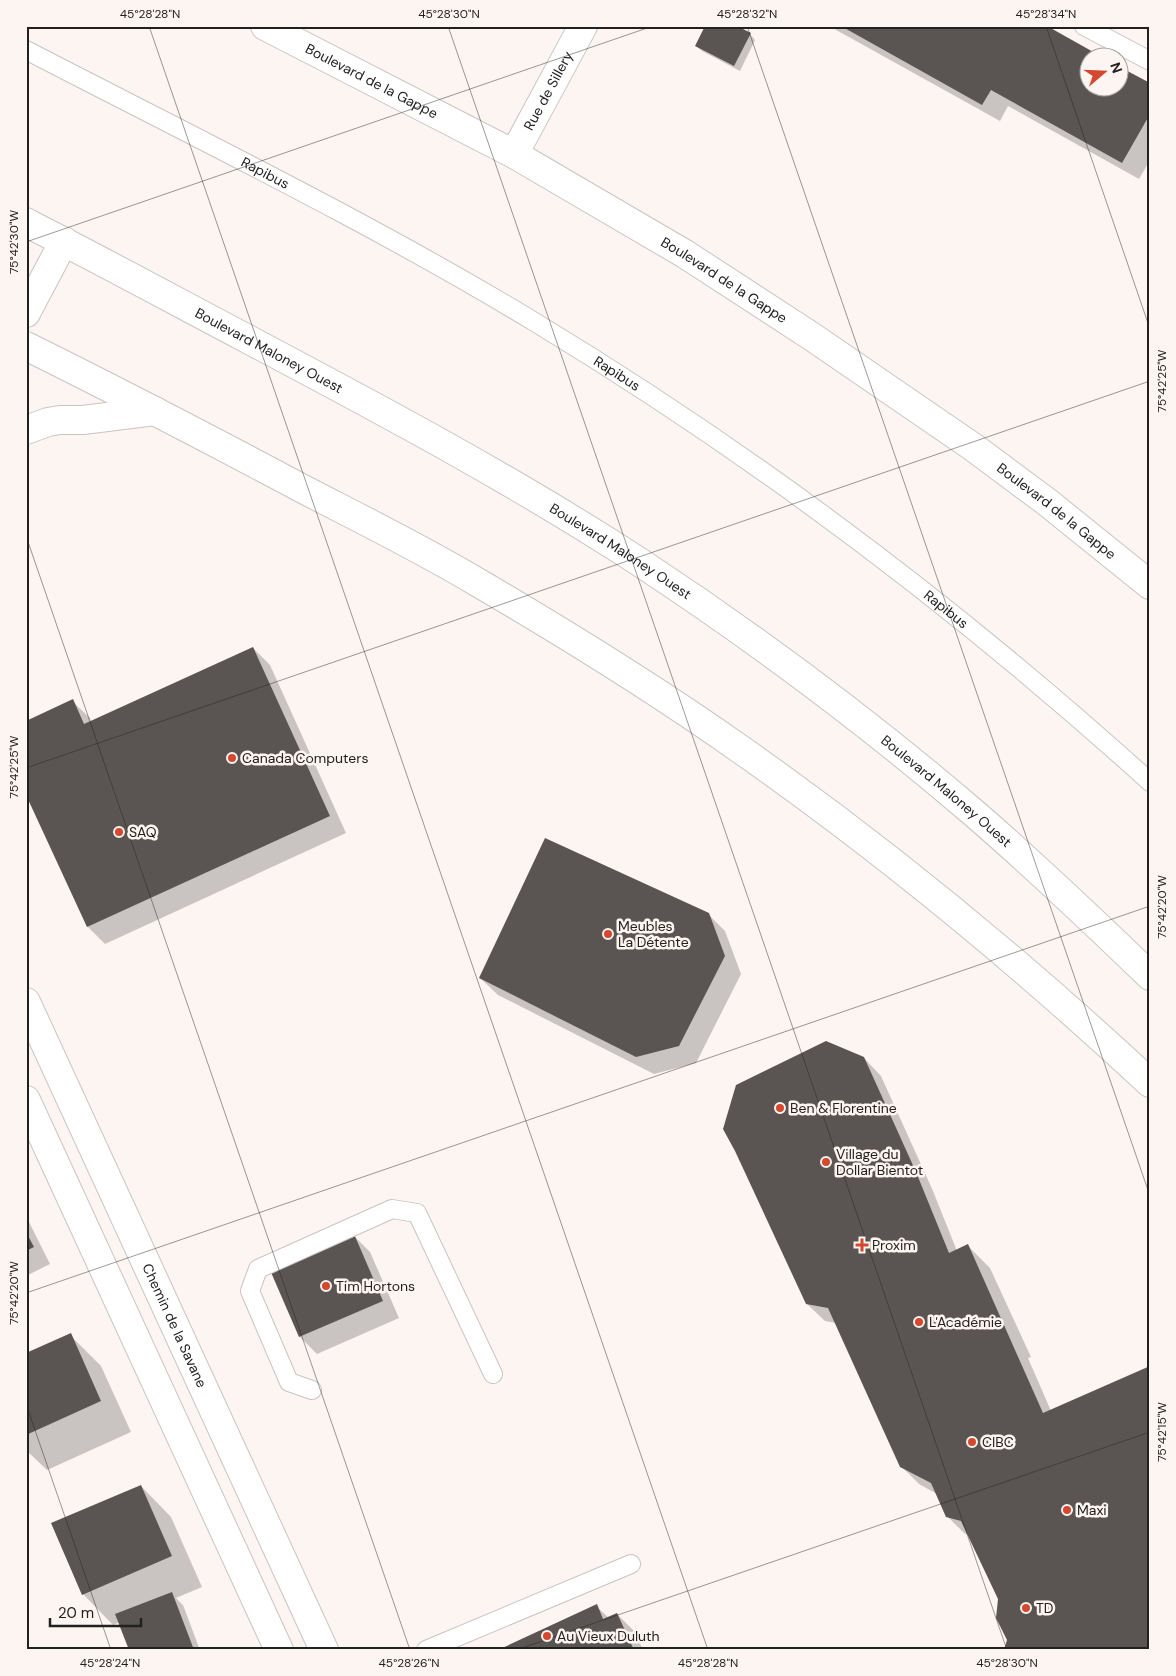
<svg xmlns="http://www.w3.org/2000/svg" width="1176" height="1676" viewBox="0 0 1176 1676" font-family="'DM Sans',sans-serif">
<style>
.shadow{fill:#0003}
.building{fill:#5a5552}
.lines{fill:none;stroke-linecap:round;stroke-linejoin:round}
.lane-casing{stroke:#cbc4c1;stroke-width:20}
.street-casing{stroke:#cbc4c1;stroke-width:30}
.secondary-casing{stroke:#cbc4c1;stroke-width:30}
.primary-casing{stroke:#cbc4c1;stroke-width:30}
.highway-casing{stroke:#cbc4c1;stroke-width:30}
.lane{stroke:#fff;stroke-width:18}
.street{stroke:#fff;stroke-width:28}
.secondary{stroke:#fff;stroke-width:28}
.primary{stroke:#fff;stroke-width:28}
.highway{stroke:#fff;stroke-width:28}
.ticks{fill:none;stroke:#232120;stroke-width:1;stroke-opacity:0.45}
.poi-dot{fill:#d3482e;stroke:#fcf5f2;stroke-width:2}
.labels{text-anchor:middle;stroke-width:5;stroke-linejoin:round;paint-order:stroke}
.street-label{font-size:14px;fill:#232120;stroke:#fcf5f2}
.poi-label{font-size:14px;fill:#232120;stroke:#fcf5f2;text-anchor:start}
.neatline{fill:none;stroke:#232120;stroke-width:2}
.ticks-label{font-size:12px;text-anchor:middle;fill:#232120}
</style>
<rect width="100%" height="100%" fill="#fcf5f2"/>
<path class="shadow" d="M 829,26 L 1021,26 L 1088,58 L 1088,88 L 1118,88 L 1150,84 L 1150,160 L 1139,179 L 1008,106 L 1000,121 Z
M 750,34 L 755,40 L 740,71 L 702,51 L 696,46 Z
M 253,648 L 270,665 L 346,833 L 105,944 L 88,927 L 26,792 L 72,701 L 90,718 L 91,722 Z
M 708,914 L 725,931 L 741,974 L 696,1063 L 654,1074 L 498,995 L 480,978 Z
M 864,1058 L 881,1076 L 933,1191 L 957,1251 L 968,1246 L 990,1268 L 1031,1357 L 1028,1358 L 1051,1411 L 1008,1640 L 999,1598 L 968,1535 L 964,1533 L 947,1516 L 937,1494 L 919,1484 L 901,1466 L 836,1323 L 825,1321 L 807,1304 Z
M 26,1216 L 50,1264 L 26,1276 Z
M 353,1235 L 370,1252 L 399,1318 L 317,1354 L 300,1337 L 272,1271 Z
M 70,1335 L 101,1366 L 131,1432 L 47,1470 L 26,1450 L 26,1355 Z
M 141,1486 L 171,1517 L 202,1587 L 176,1598 L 183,1605 L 200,1650 L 130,1650 L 120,1622 L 113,1625 L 83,1594 Z
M 596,1606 L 609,1618 L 617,1614 L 634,1631 L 643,1650 L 501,1650 Z"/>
<path class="building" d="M 705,26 L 737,26 L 751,33 L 734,66 L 695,46 Z
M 841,26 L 1047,26 L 1104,58 L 1088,58 L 1088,88 L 1118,88 L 1118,66 L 1150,83 L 1150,114 L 1122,163 L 991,90 L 982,105 Z
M 253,647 L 330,816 L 87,927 L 26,795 L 26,721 L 73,699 L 84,724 Z
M 545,838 L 709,913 L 725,956 L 679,1046 L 636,1057 L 479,978 Z
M 826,1041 L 864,1057 L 916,1172 L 949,1253 L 968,1244 L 1043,1413 L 1150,1366 L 1150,1650 L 1004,1650 L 1007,1640 L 996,1618 L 998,1599 L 961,1521 L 946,1517 L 931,1483 L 900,1467 L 828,1308 L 806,1304 L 735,1151 L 723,1129 L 736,1085 Z
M 26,1232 L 34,1247 L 26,1251 Z
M 354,1234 L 383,1301 L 299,1337 L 270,1270 Z
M 71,1333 L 101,1401 L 26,1435 L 26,1353 Z
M 141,1485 L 172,1556 L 82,1595 L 51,1523 Z
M 172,1592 L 194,1650 L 129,1650 L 115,1614 Z
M 597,1604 L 603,1619 L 617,1613 L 634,1650 L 498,1650 Z"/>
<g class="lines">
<defs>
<g id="lane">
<path d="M 1084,26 L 1150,61"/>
<path id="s1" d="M 26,50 C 196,138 369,222 533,321 C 753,454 960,610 1150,782"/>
<path d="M 312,1390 L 289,1382 L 250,1291 L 258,1269 L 392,1209 L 417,1213 L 493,1374"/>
<path d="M 426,1650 L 631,1564"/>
</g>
<g id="street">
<path id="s2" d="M 514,154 L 583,26"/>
</g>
<g id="secondary">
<path id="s3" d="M 265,26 L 514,154 L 685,254 L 811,336 L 973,447 L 1047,502 L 1150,585"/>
<path d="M 26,313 L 64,241"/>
<path id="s4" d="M 26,1002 L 324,1650"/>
<path d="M 26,1100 L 279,1650"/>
</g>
<g id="primary">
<path id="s5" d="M 31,225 C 102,261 172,299 242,336 C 376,407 510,478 638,561 C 755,638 869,723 975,814 C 1035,866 1093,921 1150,976"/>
<path d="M 26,346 C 119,392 211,440 303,489 C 361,519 420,548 477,582 C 566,634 655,689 740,749 C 884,850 1021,963 1150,1083"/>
<path d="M 26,430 L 48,422 L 60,420 L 83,420 L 155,411"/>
</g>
<path id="highway" d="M 26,222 L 31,225"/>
</defs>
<use href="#lane" class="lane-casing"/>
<use href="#street" class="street-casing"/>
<use href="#secondary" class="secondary-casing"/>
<use href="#primary" class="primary-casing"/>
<use href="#highway" class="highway-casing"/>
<use href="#lane" class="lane"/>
<use href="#street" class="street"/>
<use href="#secondary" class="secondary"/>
<use href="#primary" class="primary"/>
<use href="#highway" class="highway"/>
</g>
<path class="ticks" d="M 149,26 L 708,1650M 448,26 L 1007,1650M 747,26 L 1150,1196M 1046,26 L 1150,329M 26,242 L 653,26M 26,536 L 410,1650M 26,768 L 1150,381M 26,1293 L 1150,906M 26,1404 L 111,1650M 516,1650 L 1150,1432"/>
<g class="poi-dot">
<circle cx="232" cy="758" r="5"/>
<circle cx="119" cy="832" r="5"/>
<circle cx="608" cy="934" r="5"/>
<circle cx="780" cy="1108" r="5"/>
<circle cx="826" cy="1162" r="5"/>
<path d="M859.5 1237.5h5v5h5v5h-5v5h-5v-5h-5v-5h5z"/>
<circle cx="326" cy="1286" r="5"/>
<circle cx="919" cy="1322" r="5"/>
<circle cx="972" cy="1442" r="5"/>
<circle cx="1067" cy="1510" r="5"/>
<circle cx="1026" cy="1608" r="5"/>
<circle cx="547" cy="1636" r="5"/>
</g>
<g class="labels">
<g class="street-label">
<text dy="5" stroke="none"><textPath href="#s3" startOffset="120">Boulevard de la Gappe</textPath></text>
<text dy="5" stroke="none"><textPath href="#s2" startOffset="72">Rue de Sillery</textPath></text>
<text dy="5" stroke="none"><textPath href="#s1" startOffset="269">Rapibus</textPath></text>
<text dy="5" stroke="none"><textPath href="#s3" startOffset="525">Boulevard de la Gappe</textPath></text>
<text dy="5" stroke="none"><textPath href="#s5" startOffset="269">Boulevard Maloney Ouest</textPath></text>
<text dy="5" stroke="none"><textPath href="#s1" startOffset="674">Rapibus</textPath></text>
<text dy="5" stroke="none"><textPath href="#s3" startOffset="930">Boulevard de la Gappe</textPath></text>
<text dy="5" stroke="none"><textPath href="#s5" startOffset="674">Boulevard Maloney Ouest</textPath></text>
<text dy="5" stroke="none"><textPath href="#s1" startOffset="1079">Rapibus</textPath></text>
<text dy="5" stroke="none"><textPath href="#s5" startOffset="1079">Boulevard Maloney Ouest</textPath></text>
<text dy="5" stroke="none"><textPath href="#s4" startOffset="356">Chemin de la Savane</textPath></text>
</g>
<g class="poi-label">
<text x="242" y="763">Canada Computers</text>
<text x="129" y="837">SAQ</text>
<text x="618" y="931">Meubles<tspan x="618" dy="16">La Détente</tspan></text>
<text x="790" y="1113">Ben &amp; Florentine</text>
<text x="836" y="1159">Village du<tspan x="836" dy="16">Dollar Bientot</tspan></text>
<text x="872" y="1250">Proxim</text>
<text x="336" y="1291">Tim Hortons</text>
<text x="929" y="1327">L'Académie</text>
<text x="982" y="1447">CIBC</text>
<text x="1077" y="1515">Maxi</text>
<text x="1036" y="1613">TD</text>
<text x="557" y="1641">Au Vieux Duluth</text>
</g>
</g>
<rect width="1176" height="1676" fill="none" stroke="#fcf5f2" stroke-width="55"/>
<g transform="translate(1104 72) rotate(71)"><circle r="24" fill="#fcf5f2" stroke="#a5a09e"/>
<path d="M0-4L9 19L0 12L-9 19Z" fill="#d3482e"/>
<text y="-8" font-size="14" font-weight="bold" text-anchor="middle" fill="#232120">N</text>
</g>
<path d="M50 1618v8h91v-8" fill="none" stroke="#232120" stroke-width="2.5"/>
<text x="58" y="1618" font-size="15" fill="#232120" stroke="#fcf5f2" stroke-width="4" paint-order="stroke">20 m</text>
<rect x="28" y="28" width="1120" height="1620" class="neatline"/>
<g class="ticks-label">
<text x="150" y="18">45°28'28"N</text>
<text x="449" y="18">45°28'30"N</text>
<text x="747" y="18">45°28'32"N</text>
<text x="1046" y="18">45°28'34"N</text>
<text transform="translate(14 242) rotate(-90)" y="4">75°42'30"W</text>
<text transform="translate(1162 381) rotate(-90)" y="4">75°42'25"W</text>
<text transform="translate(14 767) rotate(-90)" y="4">75°42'25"W</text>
<text transform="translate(1162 907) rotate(-90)" y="4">75°42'20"W</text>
<text transform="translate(14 1293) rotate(-90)" y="4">75°42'20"W</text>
<text transform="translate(1162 1432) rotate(-90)" y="4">75°42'15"W</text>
<text x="110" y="1667">45°28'24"N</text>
<text x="409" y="1667">45°28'26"N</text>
<text x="708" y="1667">45°28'28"N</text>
<text x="1007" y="1667">45°28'30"N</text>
</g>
</svg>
